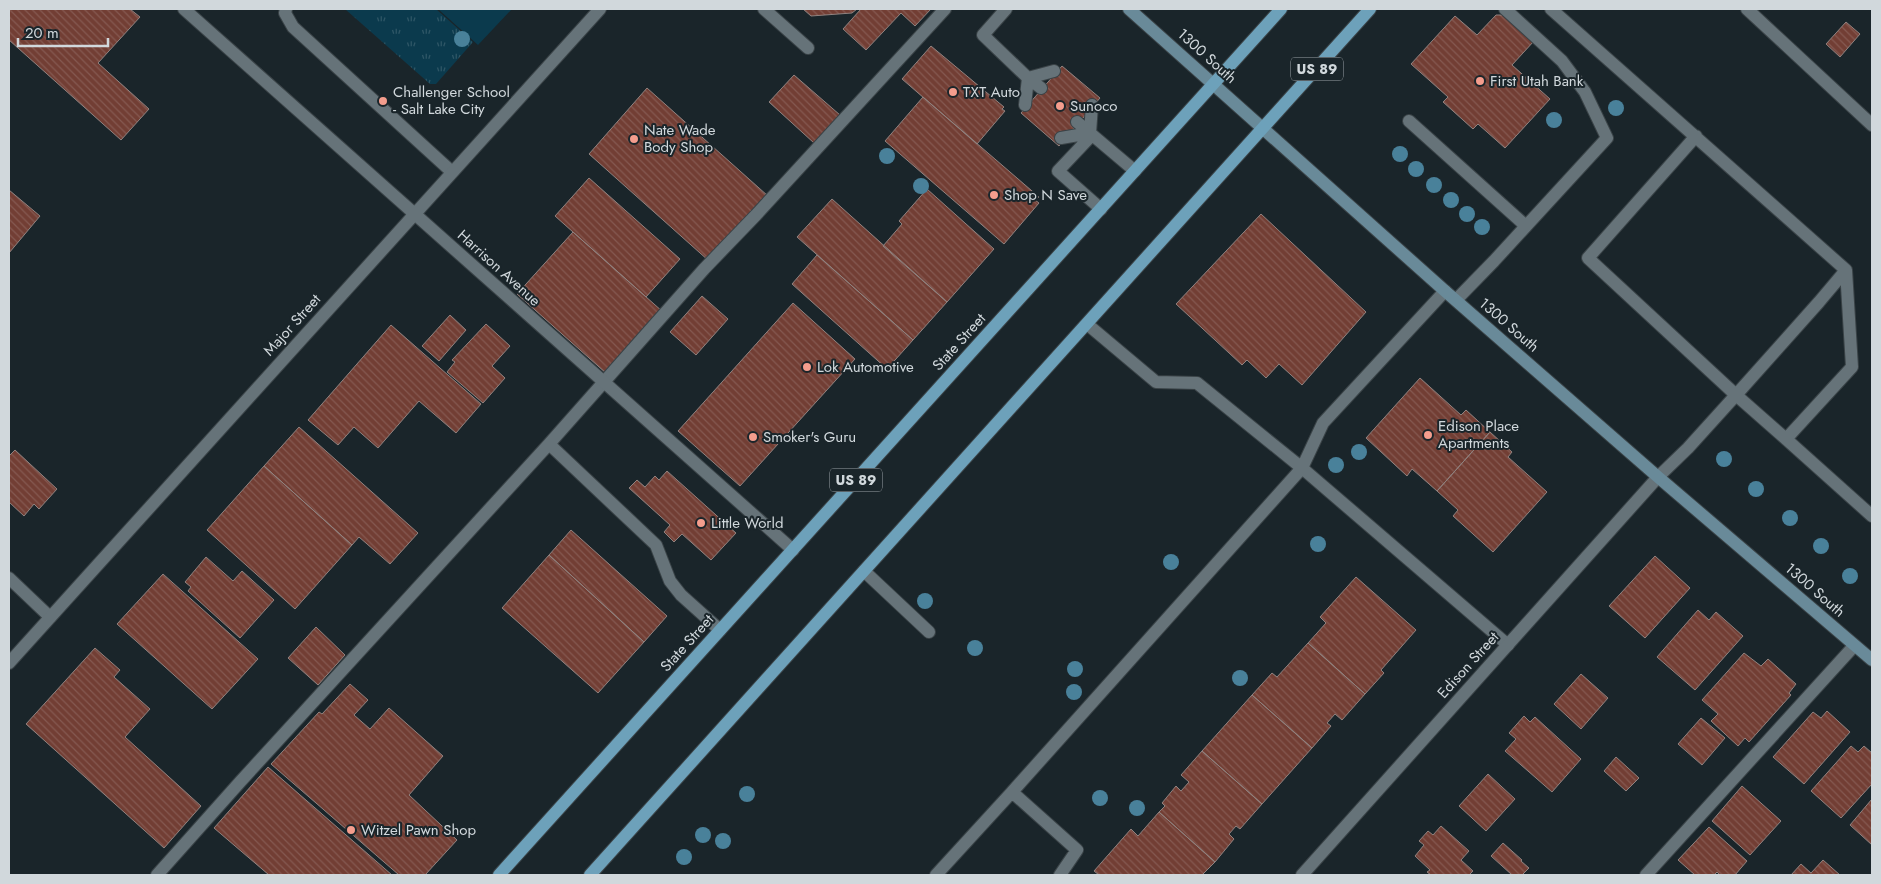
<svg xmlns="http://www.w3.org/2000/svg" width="1881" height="884" viewBox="0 0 1881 884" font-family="Jost,sans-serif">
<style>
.grass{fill:#0b3a4d}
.park{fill:url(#park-tufts)}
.building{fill:url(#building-back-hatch);stroke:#90827f}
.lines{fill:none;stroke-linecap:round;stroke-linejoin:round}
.lane-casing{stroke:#3a4347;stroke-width:14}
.street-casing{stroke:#3a4347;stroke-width:14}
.secondary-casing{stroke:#3a4347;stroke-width:14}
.primary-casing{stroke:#3a4347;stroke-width:14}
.lane{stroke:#667379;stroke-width:12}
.street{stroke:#667379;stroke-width:12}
.secondary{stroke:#698a99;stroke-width:12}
.primary{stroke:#6da1ba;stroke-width:12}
.tree{fill:#49819a}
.poi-dot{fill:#f49d8d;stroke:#1a252a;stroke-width:2}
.labels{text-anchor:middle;stroke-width:4;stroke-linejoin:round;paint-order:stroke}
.shield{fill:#1a252a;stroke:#9aa2a7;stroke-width:1}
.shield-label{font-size:14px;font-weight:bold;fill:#d1d8dc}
.street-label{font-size:15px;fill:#d1d8dc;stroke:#1a252a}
.poi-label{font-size:15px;fill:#d1d8dc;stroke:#1a252a;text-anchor:start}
</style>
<defs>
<pattern id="park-tufts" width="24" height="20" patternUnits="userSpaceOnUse" patternTransform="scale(1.25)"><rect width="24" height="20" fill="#0b3a4d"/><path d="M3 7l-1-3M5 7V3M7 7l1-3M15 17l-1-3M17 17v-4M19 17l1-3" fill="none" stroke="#2e5666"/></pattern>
<pattern id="building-back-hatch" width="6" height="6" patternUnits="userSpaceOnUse" patternTransform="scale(1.25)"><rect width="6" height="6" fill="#723e34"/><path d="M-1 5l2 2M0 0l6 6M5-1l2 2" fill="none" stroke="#855951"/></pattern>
</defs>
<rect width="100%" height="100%" fill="#1a252a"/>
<path class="grass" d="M 438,9 L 512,9 L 478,45 Z"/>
<path class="park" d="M 345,9 L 436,9 L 473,42 L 436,84 L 430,84 Z"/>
<path class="building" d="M 9,9 L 130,9 L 140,17 L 98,63 L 149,109 L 121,140 L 9,40 Z
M 803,9 L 857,9 L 852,13 L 811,16 Z
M 861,9 L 931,9 L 915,26 L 901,13 L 866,50 L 843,29 Z
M 1496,15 L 1505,15 L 1534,41 L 1512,65 L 1550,99 L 1505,148 L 1478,124 L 1473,129 L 1443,102 L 1448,97 L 1411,64 L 1455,16 L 1477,35 Z
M 1846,22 L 1860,34 L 1840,57 L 1826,44 Z
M 931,46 L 1004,107 L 1002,109 L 1005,111 L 977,144 L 902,79 Z
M 1062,66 L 1100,98 L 1059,146 L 1021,113 Z
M 794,75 L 840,115 L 814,143 L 769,102 Z
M 647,88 L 768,196 L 709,261 L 589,154 Z
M 923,97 L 1039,197 L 1035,200 L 1039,203 L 1004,244 L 885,141 Z
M 589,178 L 680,259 L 646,297 L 555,216 Z
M 927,189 L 994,249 L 947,302 L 883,246 L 902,224 L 899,221 Z
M 9,190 L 40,216 L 9,253 Z
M 832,199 L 947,302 L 913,340 L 797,237 Z
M 1261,214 L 1366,312 L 1302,385 L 1279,364 L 1266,378 L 1247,360 L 1242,365 L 1176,304 Z
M 573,232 L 663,312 L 607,374 L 517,294 Z
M 817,255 L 913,340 L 887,369 L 792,284 Z
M 702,296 L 728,319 L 696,355 L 670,332 Z
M 793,303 L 855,359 L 740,486 L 678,431 Z
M 450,315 L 466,330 L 439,361 L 422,346 Z
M 486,324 L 510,346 L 492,366 L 505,378 L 483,403 L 447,372 L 455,362 L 452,360 Z
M 391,325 L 481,404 L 456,433 L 419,401 L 378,448 L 354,427 L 338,445 L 308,420 Z
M 1420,378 L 1461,415 L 1466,410 L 1490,432 L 1437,491 L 1412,469 L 1407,476 L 1366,438 Z
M 299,427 L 418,533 L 390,564 L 359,537 L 352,545 L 264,466 Z
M 1490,432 L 1512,452 L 1508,457 L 1547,492 L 1493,552 L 1453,516 L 1458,510 L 1437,491 Z
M 15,450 L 57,489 L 39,509 L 34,504 L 24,516 L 9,502 L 9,456 Z
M 264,466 L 352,545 L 295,609 L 207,530 Z
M 667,471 L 736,533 L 711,560 L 682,534 L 674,542 L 664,532 L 670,525 L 629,488 L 637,480 L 645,487 L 655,476 L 659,480 Z
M 571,530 L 667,616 L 644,642 L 549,555 Z
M 549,555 L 644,642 L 598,693 L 502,608 Z
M 1655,556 L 1690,588 L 1645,638 L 1609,606 Z
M 206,557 L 233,581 L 242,571 L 274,600 L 240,638 L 188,591 L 191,587 L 185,582 Z
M 163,574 L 258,659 L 212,709 L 117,624 Z
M 1356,577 L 1416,630 L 1381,670 L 1384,673 L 1365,694 L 1308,643 L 1326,623 L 1320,617 Z
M 1698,610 L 1709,620 L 1716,612 L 1743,636 L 1695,690 L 1657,657 Z
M 316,627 L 345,655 L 318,685 L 288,658 Z
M 1308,643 L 1365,694 L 1342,720 L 1335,714 L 1327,723 L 1331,726 L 1312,748 L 1252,695 L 1272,673 L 1277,677 Z
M 95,648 L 120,670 L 114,677 L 150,709 L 125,737 L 201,806 L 164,848 L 26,724 Z
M 1744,653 L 1761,666 L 1768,659 L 1796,684 L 1789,693 L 1791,695 L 1749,742 L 1745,738 L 1738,746 L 1711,721 L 1718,714 L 1702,700 Z
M 1581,674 L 1608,698 L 1581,729 L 1554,704 Z
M 350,684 L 368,700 L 354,715 L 370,729 L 389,708 L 443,756 L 409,795 L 457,840 L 425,875 L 399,875 L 271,764 L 319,712 L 322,714 Z
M 1252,695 L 1312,748 L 1262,804 L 1202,751 Z
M 1827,711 L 1850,732 L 1804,784 L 1773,757 L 1813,712 L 1821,718 Z
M 1524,716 L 1530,722 L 1535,717 L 1581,759 L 1552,792 L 1505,751 L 1516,739 L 1509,733 Z
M 1701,718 L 1725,738 L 1702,765 L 1678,744 Z
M 1851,746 L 1858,752 L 1864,746 L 1872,753 L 1872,784 L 1841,818 L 1811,791 Z
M 1202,751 L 1262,804 L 1240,829 L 1236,826 L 1229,834 L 1234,839 L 1215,862 L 1159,812 L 1165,806 L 1162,803 L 1176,786 L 1181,791 L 1189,782 L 1181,775 Z
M 1616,757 L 1639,778 L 1626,791 L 1604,771 Z
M 268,767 L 392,875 L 269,875 L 214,828 Z
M 1488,774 L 1515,799 L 1486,831 L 1459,806 Z
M 1742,786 L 1781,821 L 1750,855 L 1712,821 Z
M 1872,799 L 1872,845 L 1850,825 Z
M 1159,812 L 1215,862 L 1202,875 L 1099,875 L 1094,871 L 1131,829 L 1138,836 Z
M 1441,826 L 1469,851 L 1461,860 L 1473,871 L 1469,875 L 1431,875 L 1427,872 L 1430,870 L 1415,856 L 1424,845 L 1419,841 L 1428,831 L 1433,835 Z
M 1709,827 L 1747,861 L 1735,875 L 1720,875 L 1717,872 L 1714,875 L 1695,875 L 1678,860 Z
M 1503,843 L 1522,860 L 1521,861 L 1529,868 L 1522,875 L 1512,875 L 1491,856 Z
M 1823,860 L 1840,875 L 1791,875 L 1801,864 L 1811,873 Z"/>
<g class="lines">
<defs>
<path id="lane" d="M 286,9 L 285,13 L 293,27 L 452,172
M 764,9 L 808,48
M 1006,9 L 983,35 L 1028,78 L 1054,71
M 1551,9 L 1846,270 L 1852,367 L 1786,439 L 1872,516
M 1747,9 L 1872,125
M 1028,78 L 1041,88
M 1025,105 L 1028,78
M 1092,105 L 1090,133 L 1135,171
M 1409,121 L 1526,226
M 1077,122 L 1090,133
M 1092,135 L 1058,171 L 1101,209
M 1061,138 L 1090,133
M 1456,300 L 1494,261 L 1607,138 L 1585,92 L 1562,61 L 1505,9
M 1087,324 L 1156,382 L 1197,383 L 1302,468 L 1508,645
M 1786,439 L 1736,395 L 1819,302 L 1846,270
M 549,444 L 656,545 L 670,581 L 681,595 L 720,630
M 1658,477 L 1688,448 L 1736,395 L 1588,258 L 1696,136
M 864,571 L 929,632
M 9,578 L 50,617
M 157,875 L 240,782 L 549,444 L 704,269 L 756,215 L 945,9
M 936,875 L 1012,792
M 1060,875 L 1077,850 L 1012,792 L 1302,468 L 1323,423 L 1445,291
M 1646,875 L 1854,646"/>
<path id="street" d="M 184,9 L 793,550
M 9,663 L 600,9
M 1302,875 L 1658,477"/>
<path id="secondary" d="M 1129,9 L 1445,291 L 1658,477 L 1872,660"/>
<path id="primary" d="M 499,875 L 1281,9
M 590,875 L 1370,9"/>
</defs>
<use href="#lane" class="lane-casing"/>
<use href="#street" class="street-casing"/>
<use href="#secondary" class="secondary-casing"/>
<use href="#primary" class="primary-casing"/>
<use href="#lane" class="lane"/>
<use href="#street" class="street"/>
<use href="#secondary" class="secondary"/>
<use href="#primary" class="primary"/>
</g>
<g class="tree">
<circle cx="462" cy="39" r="8"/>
<circle cx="1616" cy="108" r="8"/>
<circle cx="1554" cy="120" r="8"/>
<circle cx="1400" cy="154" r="8"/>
<circle cx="887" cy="156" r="8"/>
<circle cx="1416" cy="169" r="8"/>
<circle cx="1434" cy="185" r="8"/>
<circle cx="921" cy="186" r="8"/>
<circle cx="1451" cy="200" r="8"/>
<circle cx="1467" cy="214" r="8"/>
<circle cx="1482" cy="227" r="8"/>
<circle cx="1359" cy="452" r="8"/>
<circle cx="1724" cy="459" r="8"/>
<circle cx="1336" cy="465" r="8"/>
<circle cx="1756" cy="489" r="8"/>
<circle cx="1790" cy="518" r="8"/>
<circle cx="1318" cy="544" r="8"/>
<circle cx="1821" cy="546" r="8"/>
<circle cx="1171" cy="562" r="8"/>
<circle cx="1850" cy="576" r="8"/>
<circle cx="925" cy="601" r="8"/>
<circle cx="975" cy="648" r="8"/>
<circle cx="1075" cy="669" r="8"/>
<circle cx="1240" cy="678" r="8"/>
<circle cx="1074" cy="692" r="8"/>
<circle cx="747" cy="794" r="8"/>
<circle cx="1100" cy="798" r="8"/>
<circle cx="1137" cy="808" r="8"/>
<circle cx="703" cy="835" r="8"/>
<circle cx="723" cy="841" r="8"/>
<circle cx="684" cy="857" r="8"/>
</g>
<g class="poi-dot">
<circle cx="1480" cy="81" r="5"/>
<circle cx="953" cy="92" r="5"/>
<circle cx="383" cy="101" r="5"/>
<circle cx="1060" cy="106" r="5"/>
<circle cx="634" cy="139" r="5"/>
<circle cx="994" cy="195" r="5"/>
<circle cx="807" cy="367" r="5"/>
<circle cx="1428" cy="435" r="5"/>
<circle cx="753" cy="437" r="5"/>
<circle cx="701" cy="523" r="5"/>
<circle cx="351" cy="830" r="5"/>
</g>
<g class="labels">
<g class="shield">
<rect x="1291" y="57.5" width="52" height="23" rx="4"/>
<rect x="830" y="468.5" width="52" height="23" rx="4"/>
</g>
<g class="shield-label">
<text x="1317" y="74">US 89</text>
<text x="856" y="485">US 89</text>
</g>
<g class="street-label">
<text transform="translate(1207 56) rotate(42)" y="5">1300 South</text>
<text transform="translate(499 268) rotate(42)" y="5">Harrison Avenue</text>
<text transform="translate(292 325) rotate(-48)" y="5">Major Street</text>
<text transform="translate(1509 325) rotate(41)" y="5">1300 South</text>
<text transform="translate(959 342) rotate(-48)" y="5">State Street</text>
<text transform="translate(1815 590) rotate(41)" y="5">1300 South</text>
<text transform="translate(687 643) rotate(-48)" y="5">State Street</text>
<text transform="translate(1468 665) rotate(-48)" y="5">Edison Street</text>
</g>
<g class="poi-label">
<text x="1490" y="86">First Utah Bank</text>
<text x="393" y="97">Challenger School<tspan x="393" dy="17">- Salt Lake City</tspan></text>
<text x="963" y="97">TXT Auto</text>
<text x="1070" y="111">Sunoco</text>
<text x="644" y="135">Nate Wade<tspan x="644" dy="17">Body Shop</tspan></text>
<text x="1004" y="200">Shop N Save</text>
<text x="817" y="372">Lok Automotive</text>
<text x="1438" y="431">Edison Place<tspan x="1438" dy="17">Apartments</tspan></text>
<text x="763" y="442">Smoker's Guru</text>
<text x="711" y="528">Little World</text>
<text x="361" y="835">Witzel Pawn Shop</text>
</g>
</g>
<rect width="1881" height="884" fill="none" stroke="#d1d8dc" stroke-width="20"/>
<path d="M18 38v8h90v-8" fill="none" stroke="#d1d8dc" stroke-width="2.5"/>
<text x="25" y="38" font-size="15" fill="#d1d8dc" stroke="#1a252a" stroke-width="4" paint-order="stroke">20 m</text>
</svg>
